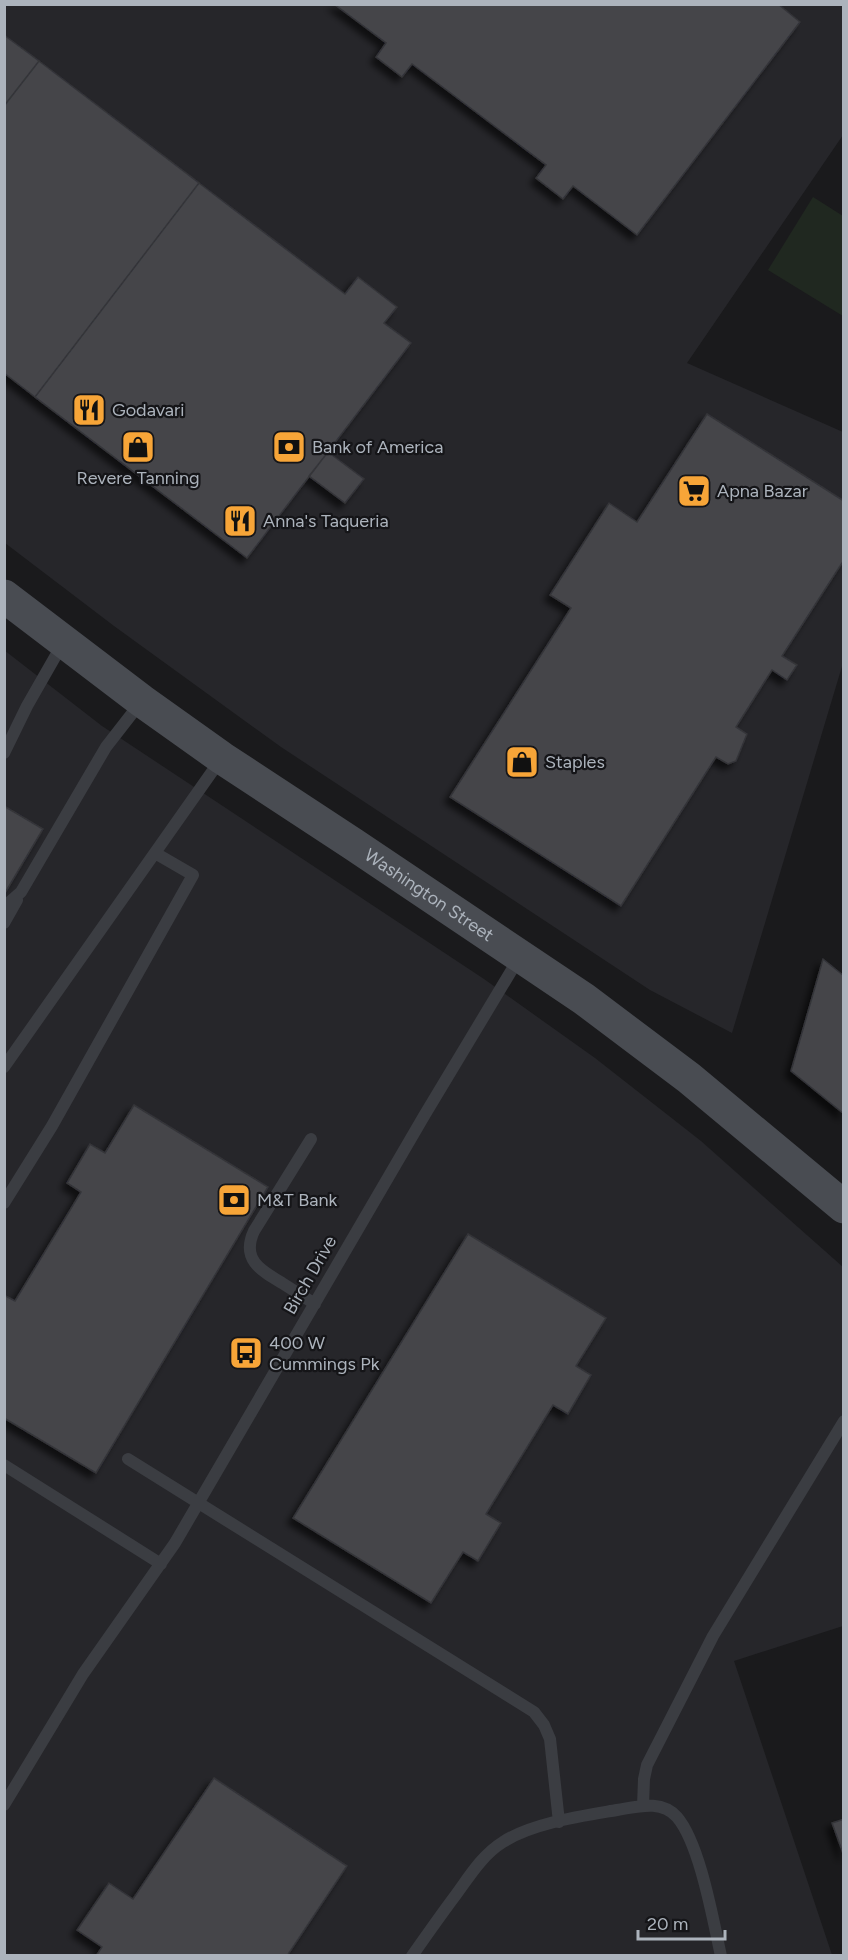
<svg xmlns="http://www.w3.org/2000/svg" width="848" height="1960" viewBox="0 0 848 1960" font-family="Figtree,sans-serif">
<style>
.built{fill:#26262a}
.green{fill:#202820}
.building{fill:#444549;stroke:#343439;stroke-width:1.5;filter:url(#shadow)}
.lines{fill:none;stroke-linecap:round;stroke-linejoin:round}
.service{stroke:#3b3d42;stroke-width:12}
.secondary{stroke:#494c52;stroke-width:33}
.labels{text-anchor:middle;stroke-width:4.5;stroke-linejoin:round;paint-order:stroke}
.poi-label{font-size:18px;fill:#acb3bc;stroke:#151518;text-anchor:start}
.street-label{font-size:18px;fill:#acb3bc;stroke:#151518}
</style>
<defs>
<filter id="shadow"><feDropShadow dx="-5.5" dy="5.5" stdDeviation="3" flood-color="#0009"/></filter>
</defs>
<rect width="100%" height="100%" fill="#1a1a1c"/>
<path class="built" d="M 4,5 L 843,5 L 843,135 L 687,363 L 843,432 L 843,663 L 732,1033 L 650,990 L 281,747 L 114,626 L 5,543 Z
M 4,650 L 102,726 L 484,979 L 595,1058 L 701,1141 L 843,1267 L 843,1626 L 734,1661 L 832,1955 L 5,1955 Z"/>
<path class="green" d="M 813,197 L 843,216 L 843,316 L 768,270 Z"/>
<path class="building" d="M 334,4 L 778,4 L 800,22 L 637,235 L 573,186 L 563,199 L 536,178 L 546,165 L 412,64 L 402,77 L 376,57 L 386,43 Z
M 4,35 L 39,61 L 4,106 Z
M 39,61 L 199,183 L 35,397 L 4,373 L 4,106 Z
M 199,183 L 345,294 L 358,277 L 397,307 L 384,323 L 411,343 L 247,558 L 35,397 Z
M 707,414 L 844,501 L 844,560 L 782,656 L 797,665 L 787,680 L 772,670 L 736,727 L 747,734 L 736,761 L 728,764 L 716,757 L 621,906 L 450,797 L 571,608 L 550,595 L 609,503 L 637,522 Z
M 328,452 L 364,479 L 345,503 L 309,476 Z
M 4,806 L 43,829 L 5,893 L 4,892 Z
M 823,959 L 844,976 L 844,1114 L 791,1071 Z
M 134,1105 L 268,1187 L 96,1473 L 4,1418 L 4,1295 L 15,1301 L 81,1192 L 67,1183 L 90,1144 L 105,1153 Z
M 468,1234 L 606,1318 L 576,1366 L 591,1375 L 568,1414 L 553,1405 L 486,1514 L 501,1523 L 478,1561 L 463,1552 L 431,1603 L 293,1518 Z
M 214,1778 L 347,1866 L 287,1956 L 96,1956 L 102,1947 L 77,1930 L 109,1883 L 133,1899 Z
M 844,1819 L 844,1856 L 832,1823 Z"/>
<g class="lines">
<path class="service" d="M 4,753 L 27,706 L 63,643
M 4,907 L 21,892 L 106,747 L 141,702
M 4,923 L 17,900
M 4,1067 L 221,759
M 311,1139 L 254,1231 C 241,1259 260,1270 282,1283 C 293,1290 304,1297 315,1304
M 4,1203 L 52,1126 L 193,875 L 155,853
M 128,1459 L 534,1712 L 544,1725 L 550,1739 L 559,1822
M 4,1465 L 161,1564
M 4,1805 L 83,1674 L 175,1543 L 424,1116 L 519,958
M 643,1806 L 644,1779 L 647,1765 L 713,1636 L 844,1421
M 412,1956 C 426,1936 440,1916 455,1896 C 469,1877 482,1855 503,1842 C 532,1823 582,1816 617,1810 C 637,1807 661,1799 677,1817 C 700,1844 713,1920 721,1956"/>
<path class="secondary" id="s1" d="M 4,596 L 142,701 L 222,758 L 353,844 L 584,999 L 689,1078 L 844,1207"/>
</g>
<defs>
<symbol id="restaurant-square" viewBox="-11 -11 22 22"><rect x="-9" y="-9" width="18" height="18" rx="4" fill="#f7a538" stroke="#151518"/><path d="M-5-6h1v4h1v-4h1v4h1v-4h1v5L-1.5 .5V6h-2V.5L-5-1ZM5-6V6H3V1.5H1.5Q1.5-4 5-6Z" fill="#111"/></symbol>
<symbol id="shop-square" viewBox="-11 -11 22 22"><rect x="-9" y="-9" width="18" height="18" rx="4" fill="#f7a538" stroke="#151518"/><path d="M-5-2.5h2.3a2.7 3.5 0 0 1 5.4 0H5L5.5 6h-11ZM-1.5-2.5h3a1.5 2.3 0 0 0-3 0Z" fill="#111"/></symbol>
<symbol id="bank-square" viewBox="-11 -11 22 22"><rect x="-9" y="-9" width="18" height="18" rx="4" fill="#f7a538" stroke="#151518"/><path d="M-6-4H6V4H-6ZM0-2.3a2.3 2.3 0 1 0 0 4.6a2.3 2.3 0 1 0 0-4.6Z" fill="#111"/></symbol>
<symbol id="supermarket-square" viewBox="-11 -11 22 22"><rect x="-9" y="-9" width="18" height="18" rx="4" fill="#f7a538" stroke="#151518"/><path d="M-6-5.5h2.5l.6 2H6L4.5 2H-2.5L-4.4-4H-6ZM-1.5 3.2a1.3 1.3 0 1 0 .1 0ZM3 3.2a1.3 1.3 0 1 0 .1 0Z" fill="#111"/></symbol>
<symbol id="bus-square" viewBox="-11 -11 22 22"><rect x="-9" y="-9" width="18" height="18" rx="4" fill="#f7a538" stroke="#151518"/><path d="M-5-6H5V4H4V6H2V4H-2V6H-4V4H-5ZM-3.5-4V0h7V-4ZM-3.5 1.2v1.5H-2V1.2ZM2 1.2v1.5H3.5V1.2Z" fill="#111"/></symbol>
</defs>
<g fill-rule="evenodd">
<use href="#restaurant-square" x="70" y="391" width="38" height="38"/>
<use href="#shop-square" x="119" y="428" width="38" height="38"/>
<use href="#bank-square" x="270" y="428" width="38" height="38"/>
<use href="#supermarket-square" x="675" y="472" width="38" height="38"/>
<use href="#restaurant-square" x="221" y="502" width="38" height="38"/>
<use href="#shop-square" x="503" y="743" width="38" height="38"/>
<use href="#bank-square" x="215" y="1181" width="38" height="38"/>
<use href="#bus-square" x="227" y="1334" width="38" height="38"/>
</g>
<g class="labels">
<g class="poi-label">
<text x="112" y="416">Godavari</text>
<text x="312" y="453">Bank of America</text>
<text x="138" y="484" text-anchor="middle">Revere Tanning</text>
<text x="717" y="497">Apna Bazar</text>
<text x="263" y="527">Anna's Taqueria</text>
<text x="545" y="768">Staples</text>
<text x="257" y="1206">M&amp;T Bank</text>
<text x="269" y="1349">400 W<tspan x="269" dy="21">Cummings Pk</tspan></text>
</g>
<g class="street-label">
<text dy="6" stroke="none"><textPath href="#s1" startOffset="520">Washington Street</textPath></text>
<text transform="translate(310 1275) rotate(-60)" y="6">Birch Drive</text>
</g>
</g>
<rect width="848" height="1960" fill="none" stroke="#acb3bc" stroke-width="12"/>
<path d="M638 1930v9h87v-9" fill="none" stroke="#acb3bc" stroke-width="3"/>
<text x="647" y="1930" font-size="18" fill="#acb3bc" stroke="#151518" stroke-width="4.5" paint-order="stroke">20 m</text>
</svg>
